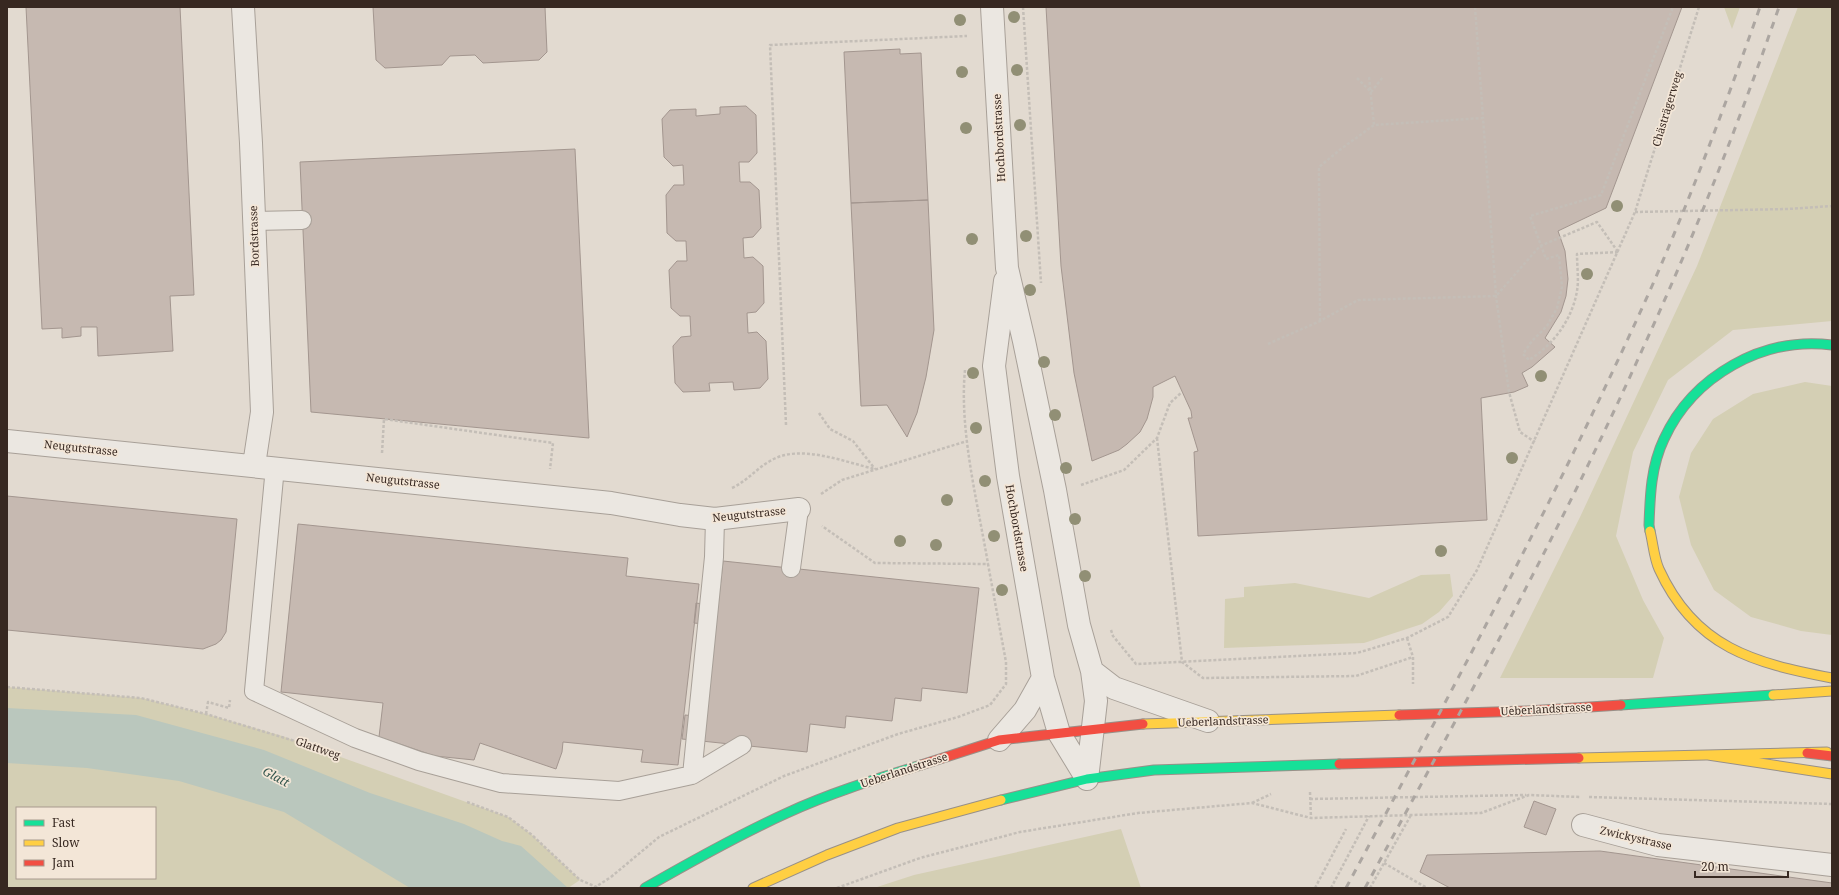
<svg xmlns="http://www.w3.org/2000/svg" width="1839" height="895" viewBox="0 0 1839 895" font-family="'Noto Serif',serif">
<style>
.green{fill:#d4cfb4;fill-rule:evenodd}
.water{fill:#bac7bd}
.building{fill:#c6b9b1;stroke:#a3968f}
.lines{fill:none;stroke-linecap:round;stroke-linejoin:round}
.lane-casing{stroke:#a8a098;stroke-width:20}
.street-casing{stroke:#a8a098;stroke-width:24}
.fast-casing{stroke:#989088;stroke-width:11}
.slow-casing{stroke:#989088;stroke-width:11}
.jam-casing{stroke:#989088;stroke-width:11}
.path{stroke:#c4beb7;stroke-width:2.5;stroke-dasharray:3 2;stroke-linecap:butt}
.lane{stroke:#ebe7e1;stroke-width:18}
.street{stroke:#ebe7e1;stroke-width:22}
.fast{stroke:#16e098;stroke-width:9}
.slow{stroke:#ffcf43;stroke-width:9}
.jam{stroke:#f24e42;stroke-width:9}
.rail{stroke:#aca6a1;stroke-width:3;stroke-dasharray:7 7;stroke-linecap:butt}
.path-bridge{stroke:#c4beb7;stroke-width:2.5;stroke-dasharray:3 2;stroke-linecap:butt}
.tree{fill:#918f75}
.labels{text-anchor:middle;stroke-width:3.5;stroke-linejoin:round;paint-order:stroke}
.street-label{font-size:11px;fill:#372821;stroke:#f3e6d7}
.water-label{font-size:12px;font-style:italic;fill:#32554d;stroke:#f3e6d7}
</style>
<rect width="100%" height="100%" fill="#e2dad0"/>
<path class="green" d="M 1724,7 L 1740,7 L 1732,29 Z
M 1798,7 L 1832,7 L 1832,321 L 1733,330 L 1668,380 L 1633,452 L 1616,536 L 1643,600 L 1664,638 L 1653,678 L 1500,678 L 1581,515 L 1697,266 Z
M 1805,382 L 1832,386 L 1832,635 L 1801,631 L 1751,617 L 1714,590 L 1691,545 L 1679,497 L 1691,453 L 1713,419 L 1753,394 Z
M 1450,574 L 1453,596 L 1439,612 L 1422,624 L 1364,643 L 1224,648 L 1225,599 L 1244,597 L 1244,587 L 1295,583 L 1369,598 L 1421,575 Z
M 7,687 L 141,698 L 206,714 L 282,736 L 508,817 L 532,835 L 580,880 L 568,888 L 7,888 ZM 17,808 L 155,808 L 155,878 L 17,878 Z
M 1121,829 L 1141,888 L 874,888 L 914,875 Z"/>
<path class="water" d="M 7,708 L 136,715 L 264,750 L 370,793 L 464,824 L 502,841 L 521,846 L 568,888 L 410,888 L 284,812 L 179,781 L 87,768 L 7,763 Z"/>
<path class="building" d="M 26,7 L 180,7 L 194,295 L 170,296 L 173,351 L 98,356 L 97,327 L 81,327 L 81,336 L 62,338 L 62,328 L 42,329 Z
M 373,7 L 545,7 L 547,52 L 539,60 L 483,63 L 475,55 L 450,56 L 442,65 L 385,68 L 376,60 Z
M 1046,7 L 1682,7 L 1606,208 L 1558,231 L 1565,251 L 1568,279 L 1566,296 L 1561,312 L 1545,338 L 1555,347 L 1532,367 L 1522,373 L 1528,386 L 1514,392 L 1481,398 L 1487,520 L 1198,536 L 1194,452 L 1198,451 L 1188,418 L 1192,418 L 1191,411 L 1175,376 L 1153,387 L 1153,397 L 1147,419 L 1140,432 L 1127,444 L 1119,450 L 1092,461 L 1074,373 L 1061,266 Z
M 900,49 L 900,54 L 921,53 L 928,200 L 851,203 L 844,52 Z
M 746,106 L 756,115 L 757,153 L 749,162 L 739,162 L 740,182 L 750,182 L 759,190 L 761,228 L 753,237 L 743,238 L 744,258 L 753,257 L 763,266 L 764,303 L 756,312 L 747,313 L 748,333 L 757,332 L 766,341 L 768,379 L 760,388 L 734,390 L 733,382 L 709,383 L 710,391 L 683,392 L 675,383 L 673,346 L 681,337 L 691,336 L 690,316 L 680,316 L 671,308 L 669,270 L 677,261 L 687,261 L 686,241 L 676,241 L 667,233 L 666,195 L 674,185 L 684,185 L 683,165 L 673,166 L 664,157 L 662,119 L 670,110 L 696,109 L 696,116 L 720,114 L 720,107 Z
M 575,149 L 589,438 L 311,412 L 300,162 Z
M 928,200 L 934,330 L 926,377 L 917,413 L 907,437 L 887,405 L 861,406 L 851,203 Z
M 7,496 L 237,519 L 226,632 L 221,640 L 216,644 L 203,649 L 7,630 Z
M 298,524 L 628,558 L 626,576 L 699,584 L 678,765 L 641,762 L 643,750 L 563,742 L 562,752 L 556,769 L 480,743 L 474,760 L 435,756 L 379,737 L 383,703 L 281,692 Z
M 723,561 L 979,588 L 967,693 L 922,688 L 921,701 L 895,698 L 892,721 L 846,716 L 845,728 L 810,724 L 807,752 L 682,739 L 685,715 L 706,717 L 716,625 L 694,623 L 696,603 L 718,606 Z
M 1534,801 L 1556,809 L 1546,835 L 1524,827 Z
M 1600,851 L 1832,883 L 1832,888 L 1450,888 L 1420,872 L 1427,855 Z"/>
<g class="lines">
<defs>
<path id="lane" d="M 253,221 L 302,220
M 275,467 L 254,691 L 355,738 L 419,761 L 501,783 L 619,791 L 692,775
M 715,519 L 714,557 L 692,775 L 742,745
M 791,568 L 799,509"/>
<path id="street" d="M 243,7 L 251,143 L 262,412 L 254,465
M 992,7 L 1007,268 L 1024,341 L 1055,490 L 1079,625 L 1092,671 L 1096,701 L 1087,779
M 1005,281 L 994,366 L 1008,476 L 1043,678 L 1059,733 L 1087,779
M 7,441 L 611,503 L 680,515 L 715,519 L 799,509
M 1092,671 L 1114,688 L 1208,721
M 999,740 L 1025,710 L 1043,678
M 1583,825 L 1658,845 L 1832,865"/>
<path id="fast" d="M 1650,531 L 1649,525 C 1650,496 1651,466 1664,439 C 1693,376 1763,336 1832,345
M 1621,705 L 1773,695
M 1001,800 L 1087,779 L 1154,770 L 1339,764
M 645,888 C 692,861 738,835 787,813 C 830,793 876,779 921,765"/>
<path id="slow" d="M 1650,531 C 1653,543 1654,558 1659,569 C 1695,648 1754,663 1832,678
M 1773,695 L 1832,691
M 1143,724 L 1399,715
M 1708,755 L 1832,774
M 1579,758 L 1827,752
M 753,888 L 827,855 L 898,828 L 1001,800"/>
<path id="jam" d="M 1399,715 L 1527,711 L 1621,705
M 1807,753 L 1832,756
M 1339,764 L 1579,758
M 921,765 L 999,740 L 1143,724"/>
</defs>
<use href="#lane" class="lane-casing"/>
<use href="#street" class="street-casing"/>
<use href="#fast" class="fast-casing"/>
<use href="#slow" class="slow-casing"/>
<use href="#jam" class="jam-casing"/>
<path class="path" d="M 1023,7 L 1041,283
M 1475,7 L 1483,118
M 1369,77 L 1374,125
M 1357,78 L 1371,92
M 1371,92 L 1383,77
M 1635,212 L 1788,209 L 1832,206
M 1618,252 L 1577,254 C 1577,266 1579,280 1577,291 C 1572,320 1553,345 1529,360 L 1523,354 L 1532,341 L 1547,326 L 1557,308 L 1562,287 L 1559,255 L 1546,259 L 1530,216 L 1601,195 L 1673,7
M 1320,321 L 1319,167 L 1341,149 L 1374,125 L 1483,118 L 1496,296 L 1509,392 L 1520,432 L 1535,442
M 1268,344 L 1320,321 L 1358,300 L 1496,296 L 1540,246 L 1597,222 L 1618,252
M 965,370 C 959,431 978,504 988,564
M 819,413 L 830,429 L 853,441 L 875,469
M 786,425 L 770,45 L 967,36
M 1157,438 L 1182,662 L 1203,678 L 1356,676 L 1413,657
M 382,453 L 384,419 L 553,443 L 550,469
M 1081,485 L 1124,470 L 1157,438 L 1170,403 L 1182,392
M 732,488 C 747,481 756,469 770,461 C 799,443 844,462 875,469
M 821,494 L 842,480 L 967,441
M 1111,630 L 1113,636 L 1136,664 L 1357,653 L 1407,638 L 1448,617 L 1477,570 L 1635,212 L 1699,7
M 1407,638 L 1413,657 L 1413,684
M 7,687 L 141,698 L 206,714 L 298,742
M 206,714 L 208,702 L 229,708 L 230,700
M 1310,792 L 1311,818
M 1589,797 L 1832,804
M 1310,799 L 1526,795
M 467,802 L 508,817 L 532,835 L 580,880 L 599,888
M 1252,803 L 1271,794
M 1384,863 L 1427,888
M 611,877 L 659,837 L 784,776 L 898,734 L 958,717 L 990,705 L 1006,684 L 1006,662 L 988,564 L 875,563 L 822,526
M 837,888 L 920,858 L 1020,832 L 1138,813 L 1252,803 L 1311,818 L 1481,813 L 1529,795 L 1580,797
M 1315,888 L 1346,829
M 1331,888 L 1369,816
M 1370,888 L 1411,815"/>
<use href="#lane" class="lane"/>
<use href="#street" class="street"/>
<use href="#fast" class="fast"/>
<use href="#slow" class="slow"/>
<use href="#jam" class="jam"/>
<path class="rail" d="M 1346,888 C 1452,690 1560,491 1652,286 C 1692,194 1727,101 1760,7
M 1365,888 C 1461,710 1560,533 1643,348 C 1694,237 1739,123 1779,7"/>
<path class="path-bridge" d="M 594,888 L 611,877"/>
</g>
<g class="tree">
<circle cx="1014" cy="17" r="6"/>
<circle cx="960" cy="20" r="6"/>
<circle cx="1017" cy="70" r="6"/>
<circle cx="962" cy="72" r="6"/>
<circle cx="1020" cy="125" r="6"/>
<circle cx="966" cy="128" r="6"/>
<circle cx="1617" cy="206" r="6"/>
<circle cx="1026" cy="236" r="6"/>
<circle cx="972" cy="239" r="6"/>
<circle cx="1587" cy="274" r="6"/>
<circle cx="1030" cy="290" r="6"/>
<circle cx="1044" cy="362" r="6"/>
<circle cx="973" cy="373" r="6"/>
<circle cx="1541" cy="376" r="6"/>
<circle cx="1055" cy="415" r="6"/>
<circle cx="976" cy="428" r="6"/>
<circle cx="1512" cy="458" r="6"/>
<circle cx="1066" cy="468" r="6"/>
<circle cx="985" cy="481" r="6"/>
<circle cx="947" cy="500" r="6"/>
<circle cx="1075" cy="519" r="6"/>
<circle cx="994" cy="536" r="6"/>
<circle cx="900" cy="541" r="6"/>
<circle cx="936" cy="545" r="6"/>
<circle cx="1441" cy="551" r="6"/>
<circle cx="1085" cy="576" r="6"/>
<circle cx="1002" cy="590" r="6"/>
</g>
<g class="labels">
<g class="street-label">
<text transform="translate(1667 109) rotate(-73)" y="4">Chästrägerweg</text>
<text transform="translate(999 138) rotate(-93)" y="4">Hochbordstrasse</text>
<text transform="translate(254 236) rotate(-92)" y="4">Bordstrasse</text>
<text transform="translate(81 448) rotate(6)" y="4">Neugutstrasse</text>
<text transform="translate(403 481) rotate(6)" y="4">Neugutstrasse</text>
<text transform="translate(749 514) rotate(-6)" y="4">Neugutstrasse</text>
<text transform="translate(1017 528) rotate(80)" y="4">Hochbordstrasse</text>
<text transform="translate(1546 709) rotate(-3)" y="4">Ueberlandstrasse</text>
<text transform="translate(1223 721) rotate(-2)" y="4">Ueberlandstrasse</text>
<text transform="translate(318 748) rotate(19)" y="4">Glattweg</text>
<text transform="translate(904 770) rotate(-18)" y="4">Ueberlandstrasse</text>
<text transform="translate(1636 838) rotate(13)" y="4">Zwickystrasse</text>
</g>
<g class="water-label">
<text transform="translate(276 777) rotate(28)" y="4">Glatt</text>
</g>
</g>
<rect width="1839" height="895" fill="none" stroke="#372821" stroke-width="16"/>
<rect x="16" y="807" width="140" height="72" fill="#f3e6d7" stroke="#a89a8e"/>
<rect x="24" y="820" width="20" height="6" fill="#16e098" stroke="#a89a8e"/>
<text x="52" y="827" font-size="12" fill="#372821">Fast</text>
<rect x="24" y="840" width="20" height="6" fill="#ffcf43" stroke="#a89a8e"/>
<text x="52" y="847" font-size="12" fill="#372821">Slow</text>
<rect x="24" y="860" width="20" height="6" fill="#f24e42" stroke="#a89a8e"/>
<text x="52" y="867" font-size="12" fill="#372821">Jam</text>
<path d="M1695 871v6h93v-6" fill="none" stroke="#372821" stroke-width="2"/>
<text x="1701" y="871" font-size="12" fill="#372821" stroke="#f3e6d7" stroke-width="3" paint-order="stroke">20 m</text>
</svg>
